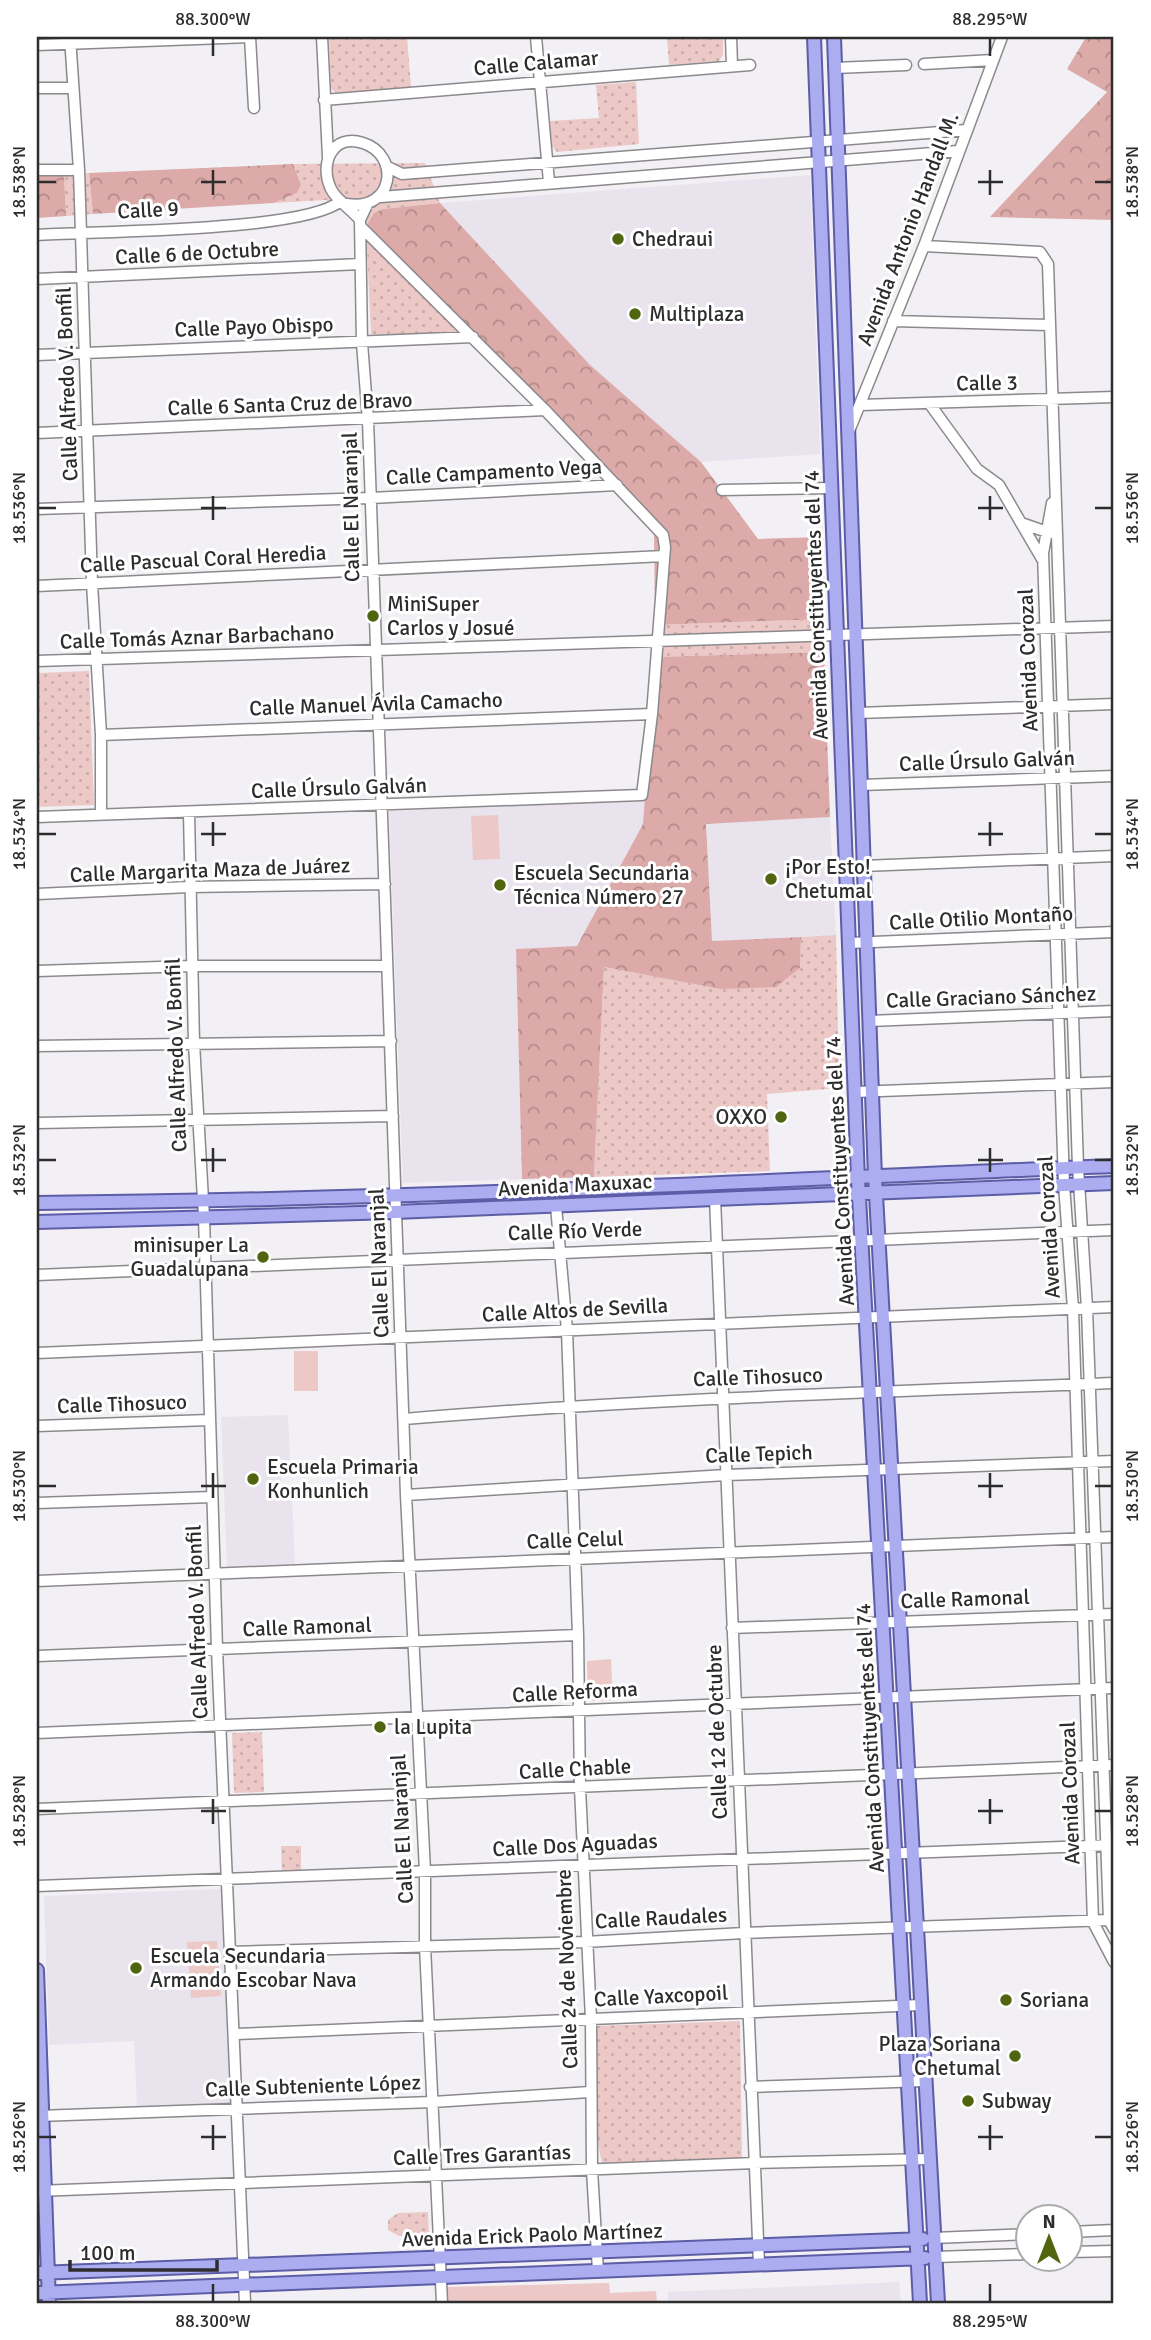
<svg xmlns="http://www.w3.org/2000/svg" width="1151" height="2340" viewBox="0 0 1151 2340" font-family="Signika,sans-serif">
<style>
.built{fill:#e9e3ed}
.grass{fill:url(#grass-dots)}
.forest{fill:url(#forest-crowns)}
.pitch{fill:#ecc8c6}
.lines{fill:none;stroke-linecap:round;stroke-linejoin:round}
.minor-casing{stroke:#8b898c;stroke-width:13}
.major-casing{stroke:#5c5da6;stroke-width:16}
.minor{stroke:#fff;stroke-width:10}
.major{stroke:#acadf1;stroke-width:12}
.ticks{fill:none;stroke:#2e2d2e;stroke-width:2.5}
.poi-dot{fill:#516510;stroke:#fff;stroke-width:2.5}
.labels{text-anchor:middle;stroke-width:6;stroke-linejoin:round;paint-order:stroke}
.street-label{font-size:21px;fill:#2e2d2e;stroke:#fff}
.poi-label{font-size:21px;fill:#2e2d2e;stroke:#fff;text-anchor:start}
.neatline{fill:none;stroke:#2e2d2e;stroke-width:2.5}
.ticks-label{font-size:18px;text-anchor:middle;fill:#2e2d2e}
</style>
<defs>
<pattern id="grass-dots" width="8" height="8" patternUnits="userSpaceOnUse" patternTransform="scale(1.75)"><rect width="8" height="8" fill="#ecc8c6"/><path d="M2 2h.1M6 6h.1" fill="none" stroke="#cbacaa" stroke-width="1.8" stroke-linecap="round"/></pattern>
<pattern id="forest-crowns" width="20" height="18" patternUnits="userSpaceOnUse" patternTransform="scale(1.75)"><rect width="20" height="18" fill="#dcaaa8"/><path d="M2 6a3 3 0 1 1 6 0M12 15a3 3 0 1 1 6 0" fill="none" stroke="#b38b89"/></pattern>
</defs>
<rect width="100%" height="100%" fill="#f2f0f4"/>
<path class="built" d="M 810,175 L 820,454 L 701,462 L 590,365 L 440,203 Z
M 645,799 L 643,824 L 577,946 L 516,949 L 522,1179 L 403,1183 L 389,811 Z
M 830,817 L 836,935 L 712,941 L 706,823 Z
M 288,1415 L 290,1463 L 281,1464 L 282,1495 L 292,1495 L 295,1566 L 227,1568 L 221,1417 Z
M 221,1889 L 232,2103 L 137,2107 L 134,2041 L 49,2045 L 44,1896 Z
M 899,2282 L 901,2303 L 668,2303 L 668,2292 Z"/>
<path class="grass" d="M 329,37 L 407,37 L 411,87 L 335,93 L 331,88 Z
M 667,37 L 723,37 L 723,55 L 719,61 L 669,65 Z
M 636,82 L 639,144 L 557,152 L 552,146 L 550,121 L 599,118 L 596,85 Z
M 425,163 L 440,203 L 383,209 L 469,337 L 371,334 L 366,227 L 326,200 L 274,203 L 297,193 L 301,185 L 293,164 Z
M 89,173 L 93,214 L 66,216 L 64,174 Z
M 823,619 L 824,652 L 655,657 L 655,625 Z
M 89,671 L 94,805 L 37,807 L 37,673 Z
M 836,935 L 839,1088 L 767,1094 L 770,1171 L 594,1177 L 604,967 L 720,989 L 800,968 L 801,937 Z
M 262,1732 L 264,1792 L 234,1793 L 232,1733 Z
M 281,1846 L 301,1846 L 301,1872 L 282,1874 Z
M 740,2021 L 742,2158 L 602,2164 L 590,2101 L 596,2026 Z
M 428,2212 L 429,2235 L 399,2236 L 388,2230 L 388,2220 L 398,2213 Z"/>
<path class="forest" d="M 1086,37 L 1114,37 L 1114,220 L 990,217 L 1107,92 L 1067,69 Z
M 293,164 L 301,185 L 297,193 L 274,203 L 93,214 L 89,173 Z
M 64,174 L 66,216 L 37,218 L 37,175 Z
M 440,203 L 590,365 L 701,462 L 758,539 L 820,537 L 823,619 L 655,625 L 654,530 L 366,227 L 374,213 L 383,209 Z
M 824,652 L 830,817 L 706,824 L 712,941 L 801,937 L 800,968 L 776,987 L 720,989 L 604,967 L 594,1177 L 522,1179 L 516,949 L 577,946 L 643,824 L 655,657 Z"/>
<path class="pitch" d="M 498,815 L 500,859 L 473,860 L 471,816 Z
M 294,1351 L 318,1351 L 318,1391 L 294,1391 Z
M 611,1659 L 613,1700 L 588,1701 L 587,1661 Z
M 217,1941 L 221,1996 L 191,1998 L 187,1942 Z
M 609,2283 L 610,2293 L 656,2291 L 657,2303 L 446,2303 L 445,2287 Z"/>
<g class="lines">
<defs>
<path id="minor" d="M 70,37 L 79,170 L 92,583 L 101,735 L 101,815
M 250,37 L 254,108
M 322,37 L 328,157
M 536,37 L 549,182
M 731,37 L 732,66
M 37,45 L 250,37
M 924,64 L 993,60
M 835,68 L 906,65
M 37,88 L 73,88
M 324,100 L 750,65
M 386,166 L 402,174 L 966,130
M 37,170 L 79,170
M 381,197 L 958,151
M 347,204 C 394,212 401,155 363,143 C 332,133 319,164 331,189 C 336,200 352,210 360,220
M 367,205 L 360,220 L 362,343 L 368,420 L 406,1495 L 425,1871 L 425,1946 L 442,2303
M 37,235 C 95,231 303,232 341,201
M 924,246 L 1040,252 L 1048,264 L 1078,1167 L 1087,1308 L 1109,1920 L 1114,1929
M 37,279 L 360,264
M 893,321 L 1050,325
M 37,355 L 473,337
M 929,403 L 977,469 L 999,485 L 1021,523 L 1050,533
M 861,405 L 1114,397
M 849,431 L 924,246 L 1002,37
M 37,433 L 545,410
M 722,490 L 831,488
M 1052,503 L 1043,553 L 1064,1184 L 1073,1309 L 1093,1922 L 1114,1962
M 37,509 L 371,498 L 617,485
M 1021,523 L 1042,559
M 37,586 L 664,556
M 37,661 L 1114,626
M 858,713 L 1114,704
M 101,735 L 652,714
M 861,785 L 1114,776
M 189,813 L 194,1043 L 204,1217 L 217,1649 L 245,2303
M 37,817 L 642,795 L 652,714 L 665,547 L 663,535 L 545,410 L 360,226
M 863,866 L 1114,856
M 37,894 L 189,887 L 385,884
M 849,943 L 1114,932
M 37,971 L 191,966 L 387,966
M 869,1021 L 1114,1011
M 37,1046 L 391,1041
M 855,1092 L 1114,1082
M 37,1123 L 393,1116
M 715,1198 L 759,2264
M 556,1206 L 567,1330 L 578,1635 L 580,1788 L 591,2019 L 592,2170 L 598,2271
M 37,1275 L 1114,1230
M 37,1353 L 1114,1307
M 404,1419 C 641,1399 877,1392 1114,1383
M 37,1426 L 209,1420
M 406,1495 L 726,1475 L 1114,1461
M 37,1503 L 212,1497
M 37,1581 L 1114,1537
M 732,1628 L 1114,1614
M 37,1656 L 578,1635
M 37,1733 L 1114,1688
M 37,1809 L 1114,1765
M 37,1886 L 1114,1845
M 231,1952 L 585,1942 L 744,1933 L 1109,1920
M 236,2034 L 921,2005
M 750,2087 L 925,2081
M 38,2116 L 433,2102 L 590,2092
M 37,2191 L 755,2163 L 930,2159
M 1070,2232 L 1114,2230
M 934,2238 L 1028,2234
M 1070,2252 L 1114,2251
M 935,2257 L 1028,2254"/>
<path id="major" d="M 814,37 L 858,1179 L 920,2303
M 834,37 L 875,1177 L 938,2303
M 37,1203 C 396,1200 755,1181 1114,1166
M 37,1222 L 395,1212 L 1114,1183
M 37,1970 L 49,2303
M 37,2273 L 923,2239
M 37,2293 L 925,2258"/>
</defs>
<use href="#minor" class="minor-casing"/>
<use href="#major" class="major-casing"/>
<use href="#minor" class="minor"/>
<use href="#major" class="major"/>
</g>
<path class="ticks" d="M 213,38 L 213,56M 990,38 L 990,56M 213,170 L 213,195M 990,170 L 990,195M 38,182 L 56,182M 201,182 L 226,182M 978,182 L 1003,182M 1095,182 L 1112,182M 213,496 L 213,520M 990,496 L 990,520M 38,508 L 56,508M 201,508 L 226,508M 978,508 L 1003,508M 1095,508 L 1112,508M 213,822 L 213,846M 990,822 L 990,846M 38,834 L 56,834M 201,834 L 226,834M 978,834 L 1003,834M 1095,834 L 1112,834M 213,1148 L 213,1172M 990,1148 L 990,1172M 38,1160 L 56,1160M 201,1160 L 226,1160M 978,1160 L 1003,1160M 1095,1160 L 1112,1160M 213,1473 L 213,1498M 990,1473 L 990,1498M 38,1486 L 56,1486M 201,1486 L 226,1486M 978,1486 L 1003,1486M 1095,1486 L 1112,1486M 213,1799 L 213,1824M 990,1799 L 990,1824M 38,1811 L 56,1811M 201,1811 L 226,1811M 978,1811 L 1003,1811M 1095,1811 L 1112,1811M 213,2125 L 213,2150M 990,2125 L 990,2150M 38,2137 L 56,2137M 201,2137 L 226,2137M 978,2137 L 1003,2137M 1095,2137 L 1112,2137M 213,2284 L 213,2302M 990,2284 L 990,2302"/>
<g class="poi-dot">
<circle cx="618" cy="239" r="7"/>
<circle cx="635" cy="314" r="7"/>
<circle cx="373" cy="616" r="7"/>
<circle cx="771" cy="879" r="7"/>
<circle cx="500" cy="885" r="7"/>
<circle cx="781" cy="1117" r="7"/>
<circle cx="263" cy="1257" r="7"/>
<circle cx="253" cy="1479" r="7"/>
<circle cx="380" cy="1727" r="7"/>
<circle cx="136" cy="1968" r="7"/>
<circle cx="1006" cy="2000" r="7"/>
<circle cx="1015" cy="2056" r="7"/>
<circle cx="968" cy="2101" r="7"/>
</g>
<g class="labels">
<g class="street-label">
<text transform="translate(536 63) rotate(-5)" y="7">Calle Calamar</text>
<text transform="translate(148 210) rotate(-3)" y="7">Calle 9</text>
<text transform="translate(908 229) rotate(-69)" y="7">Avenida Antonio Handall M.</text>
<text transform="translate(197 253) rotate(-3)" y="7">Calle 6 de Octubre</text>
<text transform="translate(254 327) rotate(-2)" y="7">Calle Payo Obispo</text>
<text transform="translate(987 383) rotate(-1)" y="7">Calle 3</text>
<text transform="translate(67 384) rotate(-92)" y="7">Calle Alfredo V. Bonfil</text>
<text transform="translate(290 404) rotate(-2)" y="7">Calle 6 Santa Cruz de Bravo</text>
<text transform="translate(494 472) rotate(-3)" y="7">Calle Campamento Vega</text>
<text transform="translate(351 507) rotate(-91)" y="7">Calle El Naranjal</text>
<text transform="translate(203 559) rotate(-3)" y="7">Calle Pascual Coral Heredia</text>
<text transform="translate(816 605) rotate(-92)" y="7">Avenida Constituyentes del 74</text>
<text transform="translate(197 637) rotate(-2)" y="7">Calle Tomás Aznar Barbachano</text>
<text transform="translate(1028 660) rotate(-92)" y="7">Avenida Corozal</text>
<text transform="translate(376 704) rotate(-2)" y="7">Calle Manuel Ávila Camacho</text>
<text transform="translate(987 761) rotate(-2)" y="7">Calle Úrsulo Galván</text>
<text transform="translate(339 788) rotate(-2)" y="7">Calle Úrsulo Galván</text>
<text transform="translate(210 870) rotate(-2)" y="7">Calle Margarita Maza de Juárez</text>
<text transform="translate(981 918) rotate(-3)" y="7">Calle Otilio Montaño</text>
<text transform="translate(991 997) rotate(-2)" y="7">Calle Graciano Sánchez</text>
<text transform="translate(176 1055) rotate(-92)" y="7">Calle Alfredo V. Bonfil</text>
<text transform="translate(840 1171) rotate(-93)" y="7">Avenida Constituyentes del 74</text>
<text transform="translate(575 1185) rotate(-3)" y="7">Avenida Maxuxac</text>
<text transform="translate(1049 1227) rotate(-93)" y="7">Avenida Corozal</text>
<text transform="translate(575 1231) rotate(-2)" y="7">Calle Río Verde</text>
<text transform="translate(379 1263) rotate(-92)" y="7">Calle El Naranjal</text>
<text transform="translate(575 1310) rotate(-3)" y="7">Calle Altos de Sevilla</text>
<text transform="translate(758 1377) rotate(-2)" y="7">Calle Tihosuco</text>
<text transform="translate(122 1404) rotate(-2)" y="7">Calle Tihosuco</text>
<text transform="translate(759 1454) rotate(-2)" y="7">Calle Tepich</text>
<text transform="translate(575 1540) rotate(-2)" y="7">Calle Celul</text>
<text transform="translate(965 1599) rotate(-2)" y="7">Calle Ramonal</text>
<text transform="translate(197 1622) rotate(-92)" y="7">Calle Alfredo V. Bonfil</text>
<text transform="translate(307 1627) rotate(-2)" y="7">Calle Ramonal</text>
<text transform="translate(575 1692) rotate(-3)" y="7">Calle Reforma</text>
<text transform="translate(717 1732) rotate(-92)" y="7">Calle 12 de Octubre</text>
<text transform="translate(870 1738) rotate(-93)" y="7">Avenida Constituyentes del 74</text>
<text transform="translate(575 1769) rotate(-3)" y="7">Calle Chable</text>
<text transform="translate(1070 1793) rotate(-92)" y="7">Avenida Corozal</text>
<text transform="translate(402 1829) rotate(-93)" y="7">Calle El Naranjal</text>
<text transform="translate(575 1845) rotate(-3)" y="7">Calle Dos Aguadas</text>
<text transform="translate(661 1918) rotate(-3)" y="7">Calle Raudales</text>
<text transform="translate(567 1969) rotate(-92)" y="7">Calle 24 de Noviembre</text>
<text transform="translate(661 1996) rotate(-3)" y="7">Calle Yaxcopoil</text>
<text transform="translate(313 2086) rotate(-2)" y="7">Calle Subteniente López</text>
<text transform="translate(482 2155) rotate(-2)" y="7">Calle Tres Garantías</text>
<text transform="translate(532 2235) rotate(-2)" y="7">Avenida Erick Paolo Martínez</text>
</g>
<g class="poi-label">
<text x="632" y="246">Chedraui</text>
<text x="649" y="321">Multiplaza</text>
<text x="387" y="611">MiniSuper<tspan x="387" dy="24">Carlos y Josué</tspan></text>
<text x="785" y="874">¡Por Esto!<tspan x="785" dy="24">Chetumal</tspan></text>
<text x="514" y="880">Escuela Secundaria<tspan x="514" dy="24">Técnica Número 27</tspan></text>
<text x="767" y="1124" text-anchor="end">OXXO</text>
<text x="249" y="1252" text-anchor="end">minisuper La<tspan x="249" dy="24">Guadalupana</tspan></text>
<text x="267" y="1474">Escuela Primaria<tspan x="267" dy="24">Konhunlich</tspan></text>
<text x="394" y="1734">la Lupita</text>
<text x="150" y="1963">Escuela Secundaria<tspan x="150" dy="24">Armando Escobar Nava</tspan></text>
<text x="1020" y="2007">Soriana</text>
<text x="1001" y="2051" text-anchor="end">Plaza Soriana<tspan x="1001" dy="24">Chetumal</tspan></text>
<text x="982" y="2108">Subway</text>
</g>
</g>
<rect width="1151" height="2340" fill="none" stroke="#ffffff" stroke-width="77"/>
<g transform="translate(1049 2238)"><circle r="33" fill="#ffffff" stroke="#ababab" stroke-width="2"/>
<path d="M0-5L12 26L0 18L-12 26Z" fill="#516510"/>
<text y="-10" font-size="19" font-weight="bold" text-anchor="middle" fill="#2e2d2e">N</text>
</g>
<path d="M70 2260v10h147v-10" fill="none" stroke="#2e2d2e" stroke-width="3.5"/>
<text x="80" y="2260" font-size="21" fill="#2e2d2e" stroke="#ffffff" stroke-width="5" paint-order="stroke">100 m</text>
<rect x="38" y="38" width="1074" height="2264" class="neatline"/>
<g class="ticks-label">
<text x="213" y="25">88.300°W</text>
<text x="990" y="25">88.295°W</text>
<text transform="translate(19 182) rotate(-90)" y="6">18.538°N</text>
<text transform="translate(1132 182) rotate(-90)" y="6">18.538°N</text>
<text transform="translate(19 508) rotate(-90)" y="6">18.536°N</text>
<text transform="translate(1132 508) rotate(-90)" y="6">18.536°N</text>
<text transform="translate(19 834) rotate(-90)" y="6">18.534°N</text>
<text transform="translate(1132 834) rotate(-90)" y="6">18.534°N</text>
<text transform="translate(19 1160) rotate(-90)" y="6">18.532°N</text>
<text transform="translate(1132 1160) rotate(-90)" y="6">18.532°N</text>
<text transform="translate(19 1486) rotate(-90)" y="6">18.530°N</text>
<text transform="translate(1132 1486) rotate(-90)" y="6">18.530°N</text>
<text transform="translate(19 1811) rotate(-90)" y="6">18.528°N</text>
<text transform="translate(1132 1811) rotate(-90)" y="6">18.528°N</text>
<text transform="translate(19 2137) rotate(-90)" y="6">18.526°N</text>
<text transform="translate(1132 2137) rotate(-90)" y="6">18.526°N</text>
<text x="213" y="2327">88.300°W</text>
<text x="990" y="2327">88.295°W</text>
</g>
</svg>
